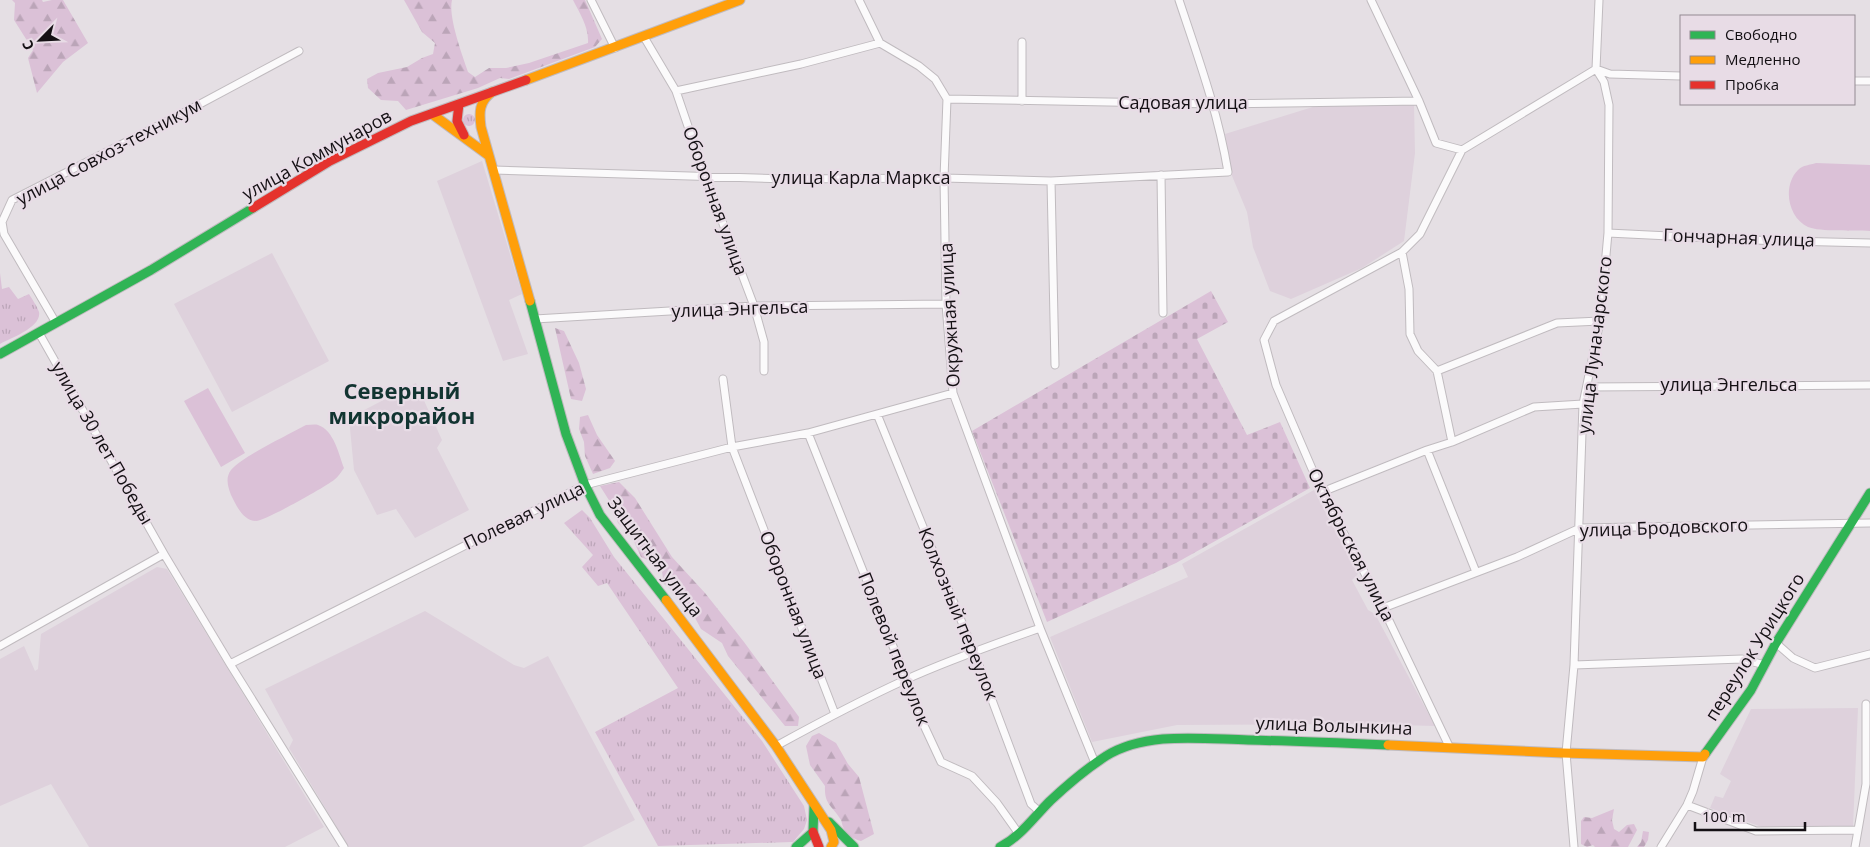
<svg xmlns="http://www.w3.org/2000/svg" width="1870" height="847" viewBox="0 0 1870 847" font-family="'Open Sans',sans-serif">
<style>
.built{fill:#ded1dc}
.grass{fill:url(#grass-tufts)}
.forest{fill:url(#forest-firs)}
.cemetery{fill:url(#cemetery-stones)}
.garden{fill:#dbc1d7}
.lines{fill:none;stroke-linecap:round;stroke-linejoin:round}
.street-casing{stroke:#c0bbbf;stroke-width:9}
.fast-casing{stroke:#c0bbbf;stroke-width:11}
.slow-casing{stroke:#c0bbbf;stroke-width:11}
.jam-casing{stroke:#c0bbbf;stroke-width:11}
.street{stroke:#fbfafb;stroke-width:7}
.fast{stroke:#30b455;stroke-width:9}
.slow{stroke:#ff9f0a;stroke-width:9}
.jam{stroke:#e5322d;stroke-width:9}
.labels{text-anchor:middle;stroke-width:4.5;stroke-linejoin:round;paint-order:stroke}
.street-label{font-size:18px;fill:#141014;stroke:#e8dce6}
.district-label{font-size:22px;font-weight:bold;fill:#123431;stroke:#e8dce6}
</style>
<defs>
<pattern id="grass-tufts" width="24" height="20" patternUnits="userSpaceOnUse" patternTransform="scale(1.25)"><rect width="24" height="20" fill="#dbc1d7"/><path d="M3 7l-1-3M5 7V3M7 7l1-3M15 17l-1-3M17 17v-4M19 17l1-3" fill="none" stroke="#bba5b8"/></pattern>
<pattern id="forest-firs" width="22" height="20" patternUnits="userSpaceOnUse" patternTransform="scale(1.25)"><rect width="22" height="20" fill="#dbc1d7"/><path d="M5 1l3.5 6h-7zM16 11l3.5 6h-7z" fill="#bba5b8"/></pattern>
<pattern id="cemetery-stones" width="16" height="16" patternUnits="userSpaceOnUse" patternTransform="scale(1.25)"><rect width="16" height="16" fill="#dbc1d7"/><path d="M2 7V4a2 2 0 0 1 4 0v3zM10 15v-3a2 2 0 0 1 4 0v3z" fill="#bba5b8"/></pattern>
</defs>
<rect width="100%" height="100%" fill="#e5dfe4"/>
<path class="built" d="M 1414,105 L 1415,153 L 1404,241 L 1362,268 L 1291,299 L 1270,291 L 1253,247 L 1247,212 L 1230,171 L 1225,134 L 1316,106 Z
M 482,161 L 522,294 L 509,300 L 528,354 L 503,361 L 437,181 Z
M 272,253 L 329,361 L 232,412 L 174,304 Z
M 416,383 L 442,440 L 437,448 L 469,510 L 415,538 L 396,509 L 377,515 L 354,470 L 349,418 Z
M 1314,490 L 1358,574 L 1352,580 L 1368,610 L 1375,614 L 1435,726 L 1362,724 L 1177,725 L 1092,742 L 1050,637 L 1188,577 L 1182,564 Z
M 157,567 L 167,569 L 324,827 L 285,847 L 89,847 L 51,784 L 0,806 L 0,659 L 24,646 L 35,671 L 38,669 L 41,634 Z
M 425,611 L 514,665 L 524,668 L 548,656 L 635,820 L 582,847 L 349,847 L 289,748 L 293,740 L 265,689 Z
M 1858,708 L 1853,827 L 1767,829 L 1710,808 L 1715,796 L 1723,798 L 1731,781 L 1720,774 L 1751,709 Z"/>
<path class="grass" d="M463 120a6 6 0 1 1 12 0a6 6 0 1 1-12 0Z
M 0,273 L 2,289 L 9,287 L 18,299 L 29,294 C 32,299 37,306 39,312 C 42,327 11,338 0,344 Z
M 582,510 L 590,518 L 614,557 L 762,741 L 804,806 L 807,820 L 804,829 L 793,842 L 658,846 L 595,732 L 678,688 L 607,583 L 598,586 L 582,567 L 593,555 L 564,523 Z"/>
<path class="forest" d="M 12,0 L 42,0 L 43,2 L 52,0 L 63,0 L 88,43 L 63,62 L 37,93 L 28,58 L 33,50 L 14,20 L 15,3 Z
M 404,0 L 452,0 C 448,17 462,54 468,72 L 475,77 L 489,68 L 506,68 L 529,63 L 588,43 C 589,27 580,14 573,0 L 585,0 L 602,39 L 595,47 L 509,79 L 500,78 L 478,88 L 406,110 L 398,101 L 381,100 L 368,88 L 367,79 L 378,73 L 407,67 L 422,58 L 433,54 L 435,43 L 422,32 Z
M 555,328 L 564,331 L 579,363 L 586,389 L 582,401 L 571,399 Z
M 588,415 L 597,435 L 615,461 L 610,468 L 593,474 L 585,456 L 584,442 L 579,429 L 580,417 Z
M 619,482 L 635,498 L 672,557 L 705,593 L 744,642 L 799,717 L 798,726 L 785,726 L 728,656 L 722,643 L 701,629 L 686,601 L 664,584 L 661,566 L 641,557 L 631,535 L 618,523 L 612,505 L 600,486 Z
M 819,733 L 836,743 L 848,764 L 859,777 L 874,834 L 861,841 C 853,839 847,835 843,827 C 842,825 842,822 841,820 C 832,805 824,805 825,786 L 810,765 L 806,746 L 812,736 Z
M 1614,809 L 1612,820 L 1614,829 L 1619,832 L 1627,825 L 1634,824 L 1637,830 L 1628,847 L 1595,847 L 1593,845 L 1587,847 L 1581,844 L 1581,821 L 1584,817 L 1592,818 Z
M 1643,831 L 1649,832 L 1648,840 L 1644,847 L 1637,847 L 1641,842 Z"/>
<path class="cemetery" d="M 1211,291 L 1228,322 L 1197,339 L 1247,435 L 1280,422 L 1310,488 L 1176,563 L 1047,622 L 972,431 Z"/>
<path class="garden" d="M 1816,163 L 1870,165 L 1870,231 C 1855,230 1820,232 1808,227 C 1788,218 1782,186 1798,170 C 1803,165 1810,165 1816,163 Z
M 208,388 L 245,453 L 221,467 L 184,401 Z
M 306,425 C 310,425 315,424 318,425 C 334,430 339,455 344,468 C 341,472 338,477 334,480 C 325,487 265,521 256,521 C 243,521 236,505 231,495 C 228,487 225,478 231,470 C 243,456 288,435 306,425 Z"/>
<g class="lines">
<defs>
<path id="street" d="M 591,0 L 615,48
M 859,0 L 880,43 L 919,66 L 935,79 L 947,99 L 944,178 L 946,304 L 953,393 L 1040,628 L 1095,763
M 1371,0 L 1419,101 L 1436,143 L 1462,150
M 644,37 L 676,91 L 705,176 L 754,306 L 764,342 L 764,371
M 1596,69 L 1610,74 L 1681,76
M 1854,81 L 1870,81
M 676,91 L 801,64 L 880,43
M 947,99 L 1214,104 L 1419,101
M 1022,101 L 1022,42
M 494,170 L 787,179 L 944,178 L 1051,181 L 1228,172 C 1218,112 1198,57 1179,0
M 1161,175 L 1163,313
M 1051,181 L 1055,365
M 1608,233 L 1751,240 L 1870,243
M 1402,252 L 1409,289 L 1410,334 L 1418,351 L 1437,371 L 1452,442
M 535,319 L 754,306 L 946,304
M 56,323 L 4,234 L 2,222 L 12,200 L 185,112 L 299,51
M 39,333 L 164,554 L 230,664 L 344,847
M 1437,371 L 1557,323 L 1600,321
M 723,379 L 732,447 L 835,714
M 1588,387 L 1870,385
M 877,414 L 974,652 L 1031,804 L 1040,812
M 808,433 L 906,679 L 907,689 L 941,762 L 972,776 L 997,803 L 1019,834
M 1427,450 L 1476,572
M 1322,492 L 1427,450 L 1452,442 L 1534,407 L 1583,404
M 1383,608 L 1517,557 L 1580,528 L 1870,523
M 1776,643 L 1793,658 L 1815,668 L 1870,654
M 0,646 L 164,554
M 230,664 L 585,485 L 732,447 L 808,433 L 953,393
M 1574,665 L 1742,659 L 1765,665
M 776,746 C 818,723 861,700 905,680 C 949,660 995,644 1040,628
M 1449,746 L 1383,608 L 1322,492 L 1276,385 L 1264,340 L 1274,321 L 1402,252 L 1420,234 L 1462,150 L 1596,69
M 1687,805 L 1756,831 L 1858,830 L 1855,847
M 1858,830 L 1866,784 L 1866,704
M 1574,847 L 1566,753 L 1574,665 L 1583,404 L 1600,321 L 1608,233 L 1609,105 L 1604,82 L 1596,69 L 1599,0
M 1661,847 L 1687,805 L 1693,791 L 1703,757"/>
<path id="fast" d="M 530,301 L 566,434 L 585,485 L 600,515 L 666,600
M 0,354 L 151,270 L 253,208
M 1705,754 L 1751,690 L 1776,643 L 1870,493
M 829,822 L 854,847
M 796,847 L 813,832 L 814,806
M 1000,847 C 1021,836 1033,818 1050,801 C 1067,785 1086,769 1106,756 C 1147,731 1202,739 1248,740 C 1294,741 1341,743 1388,745"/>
<path id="slow" d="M 526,80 L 740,0
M 492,92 C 479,102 479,112 481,127 L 530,301
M 432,114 L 488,155
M 666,600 L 776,746 L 831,830 L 834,842 L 831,847
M 1388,745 L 1563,753 L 1703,757 L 1705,754"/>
<path id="jam" d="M 459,104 L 457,121 L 464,135
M 253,208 L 330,161 L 411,121 L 526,80
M 813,832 L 819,847"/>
</defs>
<use href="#street" class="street-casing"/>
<use href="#fast" class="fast-casing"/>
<use href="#slow" class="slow-casing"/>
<use href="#jam" class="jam-casing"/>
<use href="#street" class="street"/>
<use href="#fast" class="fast"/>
<use href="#slow" class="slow"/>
<use href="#jam" class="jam"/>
</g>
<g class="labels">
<g class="street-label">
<text x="1183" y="109">Садовая улица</text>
<text transform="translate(109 152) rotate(-28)" y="6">улица Совхоз-техникум</text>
<text transform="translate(317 155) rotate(-29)" y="6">улица Коммунаров</text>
<text x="861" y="184">улица Карла Маркса</text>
<text transform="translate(715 201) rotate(70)" y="6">Оборонная улица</text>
<text transform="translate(1739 238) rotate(2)" y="6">Гончарная улица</text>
<text transform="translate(740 309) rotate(-2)" y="6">улица Энгельса</text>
<text transform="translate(950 315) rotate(-93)" y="6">Окружная улица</text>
<text transform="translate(1595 345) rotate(-83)" y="6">улица Луначарского</text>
<text x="1729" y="391">улица Энгельса</text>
<text transform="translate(102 443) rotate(60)" y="6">улица 30 лет Победы</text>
<text transform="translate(524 516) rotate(-26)" y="6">Полевая улица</text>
<text transform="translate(1664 528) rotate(-2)" y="6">улица Бродовского</text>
<text transform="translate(1351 545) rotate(63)" y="6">Октябрьская улица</text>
<text transform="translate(655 557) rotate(53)" y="6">Защитная улица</text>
<text transform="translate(793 605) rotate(69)" y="6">Оборонная улица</text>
<text transform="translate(958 614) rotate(68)" y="6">Колхозный переулок</text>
<text transform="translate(1755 647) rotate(-58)" y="6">переулок Урицкого</text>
<text transform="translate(894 649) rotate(68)" y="6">Полевой переулок</text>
<text transform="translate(1334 726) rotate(2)" y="6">улица Волынкина</text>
</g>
<g class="district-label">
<text x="402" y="399">Северный<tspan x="402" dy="25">микрорайон</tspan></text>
</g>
</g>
<rect x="1680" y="15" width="175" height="90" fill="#e8dce6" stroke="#938a92"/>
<rect x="1690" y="31" width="25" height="8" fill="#30b455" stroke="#938a92"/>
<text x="1725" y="40" font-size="15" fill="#141014">Свободно</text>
<rect x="1690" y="56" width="25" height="8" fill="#ff9f0a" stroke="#938a92"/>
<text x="1725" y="65" font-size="15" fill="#141014">Медленно</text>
<rect x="1690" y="81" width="25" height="8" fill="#e5322d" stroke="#938a92"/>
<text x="1725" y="90" font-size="15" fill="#141014">Пробка</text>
<g transform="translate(40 40) rotate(246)" stroke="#e8dce6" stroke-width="4" paint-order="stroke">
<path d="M0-4L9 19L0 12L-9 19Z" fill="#141014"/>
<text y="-8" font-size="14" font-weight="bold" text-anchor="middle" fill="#141014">С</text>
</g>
<path d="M1695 822v8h110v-8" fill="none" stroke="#141014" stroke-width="2.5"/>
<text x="1702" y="822" font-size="15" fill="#141014" stroke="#e8dce6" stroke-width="4" paint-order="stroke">100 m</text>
</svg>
